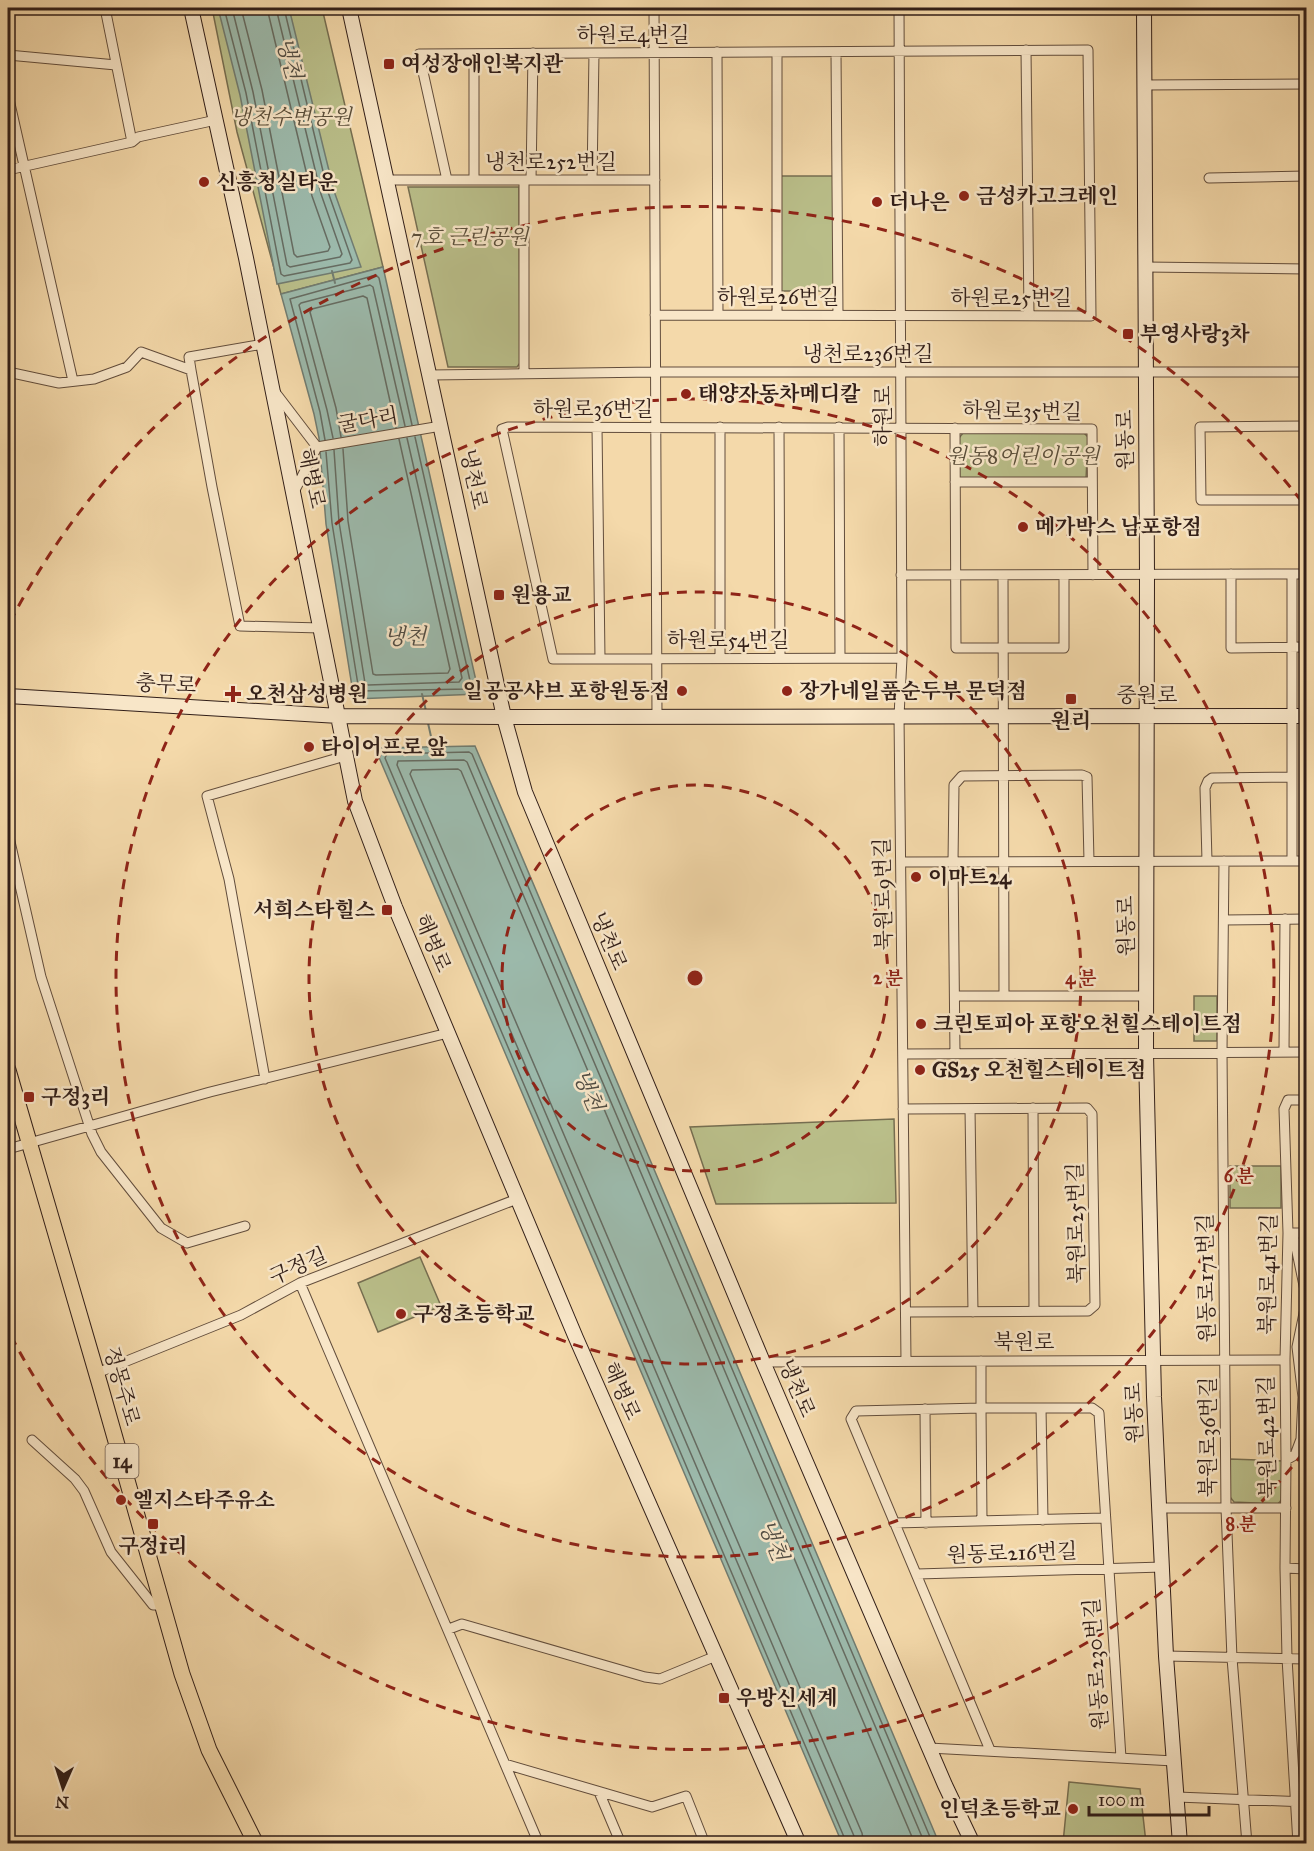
<svg xmlns="http://www.w3.org/2000/svg" width="1314" height="1851" viewBox="0 0 1314 1851" font-family="'IM FELL Great Primer','Noto Serif KR',serif">
<style>
.green{fill:#babf8a;stroke:#766e51;stroke-width:1.5}
.water{fill:#9cbaac;stroke:#717c71;stroke-width:1.5}
.lines{fill:none;stroke-linecap:round;stroke-linejoin:round}
.shore{stroke:#666c62;stroke-width:1.5}
.stream{stroke:#717c71;stroke-width:2}
.street-casing{stroke:#624d3c;stroke-width:11}
.secondary-casing{stroke:#311e18;stroke-width:16}
.primary-casing{stroke:#311e18;stroke-width:17}
.street{stroke:#f8e6c8;stroke-width:9}
.secondary{stroke:#f8e6c8;stroke-width:14}
.primary{stroke:#f4d9aa;stroke-width:15}
.ring{fill:none;stroke:#8f2418;stroke-width:3;stroke-dasharray:10 8}
.poi-dot{fill:#8f2418;stroke:#f8e6c8;stroke-width:2}
.labels{text-anchor:middle;stroke-width:5;stroke-linejoin:round;paint-order:stroke}
.shield{fill:#f8e6c8;stroke:#6d5a4d;stroke-width:1.5}
.shield-label{font-size:20px;font-weight:bold;fill:#311e18}
.street-label{font-size:21px;fill:#311e18;stroke:#f8e6c8}
.poi-label{font-size:21px;font-weight:bold;fill:#311e18;stroke:#f8e6c8;text-anchor:start}
.park-label{font-size:21px;font-style:italic;fill:#5a4e3a;stroke:#f8e6c8}
.water-label{font-size:22px;font-style:italic;fill:#514d44;stroke:#f8e6c8}
.centre{fill:#8f2418;stroke:#f8e6c8;stroke-width:3}
.ring-label{font-size:18px;text-anchor:middle;font-weight:bold;fill:#8f2418;stroke:#f8e6c8;stroke-width:5;stroke-linejoin:round;paint-order:stroke}
</style>
<rect width="100%" height="100%" fill="#f4d9aa"/>
<filter id="stains"><feTurbulence type="fractalNoise" baseFrequency=".00333" numOctaves="4"/><feColorMatrix values="0 0 0 0 .2 0 0 0 0 .09 0 0 0 0 .02 0 0 0 .5 -.17"/></filter>
<radialGradient id="worn" r=".72"><stop offset=".6" stop-color="#630" stop-opacity="0"/><stop offset="1" stop-color="#630" stop-opacity=".3"/></radialGradient>
<path class="green" d="M 212,8 L 322,8 L 383,267 L 281,294 L 237,132 Z
M 777,176 L 837,176 L 838,291 L 777,291 Z
M 408,187 L 519,187 L 520,363 L 517,367 L 448,367 Z
M 1083,432 L 1088,437 L 1086,479 L 959,480 L 959,438 L 963,433 Z
M 1194,996 L 1217,996 L 1217,1041 L 1194,1041 Z
M 894,1119 L 896,1203 L 716,1204 L 690,1127 Z
M 1230,1166 L 1281,1166 L 1281,1208 L 1230,1208 Z
M 420,1257 L 441,1306 L 378,1332 L 358,1283 Z
M 1230,1459 L 1283,1461 L 1282,1499 L 1278,1504 L 1234,1502 L 1230,1497 Z
M 1069,1782 L 1140,1789 L 1146,1843 L 1063,1843 Z"/>
<path class="water" d="M 218,8 L 289,8 L 334,191 L 361,267 L 277,284 L 240,95 Z
M 383,267 L 479,694 L 354,699 L 326,524 L 319,438 L 314,414 L 281,294 Z
M 475,746 L 939,1843 L 842,1843 L 375,748 Z"/>
<g class="lines">
<path class="shore" d="M 224,8 L 246,93 L 281,274 L 284,276 L 350,263 L 352,260 L 328,192 L 284,8
M 232,8 L 253,92 L 287,265 L 290,267 L 340,257 L 342,254 L 321,194 L 276,8
M 241,8 L 262,90 L 294,254 L 297,257 L 328,251 L 330,247 L 312,196 L 267,8
M 341,437 L 336,408 L 310,312 L 312,309 L 363,296 L 367,298 L 396,428
M 333,438 L 327,410 L 299,305 L 301,303 L 370,285 L 373,287 L 405,426
M 325,440 L 320,412 L 290,299 L 376,275 L 379,278 L 412,425
M 343,449 L 348,521 L 373,674 L 376,675 L 448,673 L 450,669 L 399,439
M 334,450 L 339,522 L 365,683 L 368,685 L 459,682 L 462,678 L 407,438
M 326,452 L 332,523 L 359,691 L 469,689 L 471,685 L 415,437
M 847,1844 L 385,758 L 387,754 L 469,752 L 472,754 L 933,1844
M 855,1844 L 854,1836 L 397,765 L 398,761 L 464,760 L 467,762 L 925,1844
M 864,1844 L 862,1833 L 410,774 L 412,770 L 458,769 L 461,771 L 915,1844"/>
<path class="stream" d="M 332,271 L 335,283
M 422,694 L 426,711
M 428,723 L 434,750"/>
<defs>
<path id="street" d="M 654,8 L 657,717
M 899,8 L 902,658 L 899,716 L 906,1361
M 1026,50 L 1029,316
M 717,52 L 718,315
M 777,52 L 777,315
M 836,52 L 838,315
M 474,54 L 474,180
M 8,55 L 116,65
M 1144,85 L 1306,84
M 8,95 L 73,381
M 132,142 L 138,137 L 216,120
M 8,170 L 132,142 L 105,8
M 1209,178 L 1306,176
M 387,180 L 655,180
M 447,180 L 419,54 L 1088,50 L 1091,316 L 655,315
M 531,180 L 533,53
M 592,180 L 594,53
M 1145,267 L 1306,269
M 191,370 L 189,357 L 263,344
M 8,372 L 59,383 L 94,379 L 127,367 L 141,352 L 191,370 L 212,487 L 240,626 L 321,628
M 524,373 L 524,180
M 430,375 L 655,372 L 1306,372
M 275,392 L 317,447
M 1306,426 L 1200,427 L 1201,500 L 1306,500
M 597,427 L 600,658
M 720,427 L 720,658
M 779,427 L 780,658
M 839,427 L 840,658
M 955,428 L 956,648 L 1064,648 L 1064,575
M 317,447 L 441,426
M 955,482 L 1092,482
M 294,492 L 317,447
M 1231,574 L 1231,648 L 1306,647
M 901,575 L 1306,574
M 1003,575 L 1004,995
M 902,658 L 553,659 L 502,429 L 508,427 L 1092,429 L 1093,575
M 8,833 L 41,977 L 92,1134 L 101,1152 L 161,1228 L 187,1243 L 245,1226
M 1207,861 L 1205,788 L 1208,781 L 1212,778 L 1292,777
M 1224,861 L 1222,1052 L 1226,1508 L 1232,1658 L 1247,1844
M 1292,861 L 1306,861
M 901,862 L 1292,861 L 1292,574
M 1224,920 L 1306,919
M 956,996 L 1147,996
M 1284,1052 L 1285,919
M 903,1054 L 1306,1052
M 955,1054 L 953,862 L 954,785 L 962,776 L 1082,775 L 1087,777 L 1089,861
M 265,1079 L 229,879 L 207,796 L 345,756
M 1033,1108 L 1034,1311
M 903,1109 L 1087,1108 L 1092,1114 L 1095,1305 L 1088,1311 L 906,1312
M 970,1109 L 973,1312
M 8,1149 L 210,1092 L 448,1033
M 1288,1233 L 1306,1233
M 1293,1233 L 1306,1295
M 300,1283 C 379,1470 460,1656 539,1844
M 981,1361 L 981,1408 L 856,1411 L 851,1419 L 990,1750
M 763,1362 L 1285,1360
M 97,1373 L 241,1315 L 300,1283 L 517,1199
M 1041,1408 L 1043,1520
M 925,1409 L 926,1523
M 32,1440 L 75,1479 L 84,1491 L 111,1552 L 153,1605 L 162,1605
M 1286,1460 L 1295,1455 L 1301,1439 L 1303,1397 L 1297,1347 L 1306,1304
M 1159,1508 L 1286,1508
M 982,1521 L 981,1408 L 1092,1408 L 1099,1413 L 1121,1758
M 894,1523 L 1105,1518
M 1285,1568 L 1306,1569
M 917,1574 L 1163,1567
M 449,1629 L 462,1624 L 645,1677 L 660,1679 L 716,1656
M 1166,1656 L 1306,1659
M 929,1748 L 1174,1761
M 505,1764 L 652,1807 L 686,1796 L 705,1844
M 599,1792 L 621,1844
M 1177,1797 L 1306,1802
M 1298,1844 L 1287,1658 L 1285,1568 L 1286,1460 L 1285,1360 L 1288,1233 L 1284,1109 L 1288,1100 L 1306,1100"/>
<path id="secondary" d="M 191,8 L 246,258 L 355,801 L 395,907 L 576,1338 L 799,1844
M 349,8 L 504,717 L 525,792 L 763,1362 L 945,1785 L 973,1844
M 1144,8 L 1147,575 L 1146,1054 L 1154,1397 L 1166,1656 L 1180,1844
M 8,696 L 339,716 L 504,717 L 1306,716"/>
<path id="primary" d="M 8,1070 L 100,1385 L 182,1674 L 209,1750 L 256,1844"/>
</defs>
<use href="#street" class="street-casing"/>
<use href="#secondary" class="secondary-casing"/>
<use href="#primary" class="primary-casing"/>
<use href="#street" class="street"/>
<use href="#secondary" class="secondary"/>
<use href="#primary" class="primary"/>
</g>
<g class="ring">
<circle cx="695" cy="978" r="193"/>
<circle cx="695" cy="978" r="386"/>
<circle cx="695" cy="978" r="579"/>
<path d="M1303 1453A772 772 0 0 1 10 1334M10 622A772 772 0 0 1 1303 503"/>
</g>
<g class="poi-dot">
<rect x="383" y="58" width="12" height="12" rx="3"/>
<circle cx="204" cy="182" r="6"/>
<circle cx="964" cy="196" r="6"/>
<circle cx="877" cy="202" r="6"/>
<rect x="1122" y="328" width="12" height="12" rx="3"/>
<circle cx="686" cy="394" r="6"/>
<circle cx="1023" cy="527" r="6"/>
<rect x="493" y="589" width="12" height="12" rx="3"/>
<circle cx="682" cy="691" r="6"/>
<circle cx="787" cy="691" r="6"/>
<path d="M230 685h6v6h6v6h-6v6h-6v-6h-6v-6h6z"/>
<rect x="1065" y="693" width="12" height="12" rx="3"/>
<circle cx="309" cy="747" r="6"/>
<circle cx="916" cy="877" r="6"/>
<rect x="381" y="904" width="12" height="12" rx="3"/>
<circle cx="921" cy="1024" r="6"/>
<circle cx="920" cy="1070" r="6"/>
<rect x="23" y="1091" width="12" height="12" rx="3"/>
<circle cx="401" cy="1314" r="6"/>
<circle cx="121" cy="1500" r="6"/>
<rect x="147" y="1518" width="12" height="12" rx="3"/>
<rect x="718" y="1692" width="12" height="12" rx="3"/>
<circle cx="1073" cy="1809" r="6"/>
</g>
<g class="labels">
<rect class="shield" x="105.5" y="1444" width="33" height="34" rx="4.5"/>
<g class="shield-label">
<text x="122" y="1468">14</text>
</g>
<g class="street-label">
<text x="633" y="42">하원로4번길</text>
<text x="551" y="169">냉천로252번길</text>
<text x="778" y="304">하원로26번길</text>
<text x="1011" y="305">하원로25번길</text>
<text x="868" y="361">냉천로236번길</text>
<text x="593" y="416">하원로36번길</text>
<text transform="translate(1022 411) rotate(1)" y="7">하원로35번길</text>
<text transform="translate(883 416) rotate(-90)" y="7">하원로</text>
<text transform="translate(368 420) rotate(-10)" y="7">굴다리</text>
<text transform="translate(1125 440) rotate(-91)" y="7">원동로</text>
<text transform="translate(312 478) rotate(78)" y="7">해병로</text>
<text transform="translate(474 479) rotate(78)" y="7">냉천로</text>
<text x="728" y="647">하원로54번길</text>
<text transform="translate(166 684) rotate(3)" y="7">충무로</text>
<text x="1147" y="702">중원로</text>
<text transform="translate(883 894) rotate(-91)" y="7">북원로9번길</text>
<text transform="translate(1126 926) rotate(-91)" y="7">원동로</text>
<text transform="translate(609 941) rotate(67)" y="7">냉천로</text>
<text transform="translate(433 943) rotate(67)" y="7">해병로</text>
<text transform="translate(1076 1223) rotate(-91)" y="7">북원로25번길</text>
<text transform="translate(298 1266) rotate(-24)" y="7">구정길</text>
<text transform="translate(1268 1274) rotate(-89)" y="7">북원로41번길</text>
<text transform="translate(1206 1278) rotate(-91)" y="7">원동로171번길</text>
<text x="1024" y="1349">북원로</text>
<text transform="translate(122 1386) rotate(74)" y="7">정몽주로</text>
<text transform="translate(797 1388) rotate(67)" y="7">냉천로</text>
<text transform="translate(622 1391) rotate(66)" y="7">해병로</text>
<text transform="translate(1134 1413) rotate(-92)" y="7">원동로</text>
<text transform="translate(1208 1437) rotate(-90)" y="7">북원로36번길</text>
<text transform="translate(1267 1437) rotate(-91)" y="7">북원로42번길</text>
<text transform="translate(1012 1553) rotate(-2)" y="7">원동로216번길</text>
<text transform="translate(1096 1664) rotate(-94)" y="7">원동로230번길</text>
</g>
<g class="poi-label">
<text x="401" y="71">여성장애인복지관</text>
<text x="216" y="189">신흥청실타운</text>
<text x="976" y="203">금성카고크레인</text>
<text x="889" y="209">더나은</text>
<text x="1140" y="341">부영사랑3차</text>
<text x="698" y="401">태양자동차메디칼</text>
<text x="1035" y="534">메가박스 남포항점</text>
<text x="511" y="602">원용교</text>
<text x="670" y="698" text-anchor="end">일공공샤브 포항원동점</text>
<text x="799" y="698">장가네일품순두부 문덕점</text>
<text x="246" y="701">오천삼성병원</text>
<text x="1071" y="728" text-anchor="middle">원리</text>
<text x="321" y="754">타이어프로 앞</text>
<text x="928" y="884">이마트24</text>
<text x="375" y="917" text-anchor="end">서희스타힐스</text>
<text x="933" y="1031">크린토피아 포항오천힐스테이트점</text>
<text x="932" y="1077">GS25 오천힐스테이트점</text>
<text x="41" y="1104">구정3리</text>
<text x="413" y="1321">구정초등학교</text>
<text x="133" y="1507">엘지스타주유소</text>
<text x="153" y="1553" text-anchor="middle">구정1리</text>
<text x="736" y="1705">우방신세계</text>
<text x="1061" y="1816" text-anchor="end">인덕초등학교</text>
</g>
<g class="park-label">
<text x="291" y="124">냉천수변공원</text>
<text x="470" y="244">7호 근린공원</text>
<text x="1023" y="463">원동8어린이공원</text>
</g>
<g class="water-label">
<text transform="translate(290 58) rotate(75)" y="8">냉천</text>
<text x="405" y="644">냉천</text>
<text transform="translate(589 1090) rotate(67)" y="8">냉천</text>
<text transform="translate(774 1540) rotate(68)" y="8">냉천</text>
</g>
</g>
<circle cx="695" cy="978" r="9" class="centre"/>
<g class="ring-label">
<text x="888" y="984">2 분</text>
<text x="1081" y="984">4 분</text>
<text x="1239" y="1182">6 분</text>
<text x="1241" y="1530">8 분</text>
</g>
<rect width="1314" height="1851" fill="none" stroke="#f4d9aa" stroke-width="30"/>
<rect x="9" y="9" width="1296" height="1833" fill="none" stroke="#311e18" stroke-width="3"/>
<rect x="15" y="15" width="1284" height="1821" fill="none" stroke="#311e18" stroke-width="1.5"/>
<g transform="translate(63 1788) rotate(183)" stroke="#f8e6c8" stroke-width="4.5" paint-order="stroke">
<path d="M0-4.5L10 22L0 15L-10 22Z" fill="#311e18"/>
<text y="-9" font-size="16" font-weight="bold" text-anchor="middle" fill="#311e18">N</text>
</g>
<path d="M1089 1806v9h120v-9" fill="none" stroke="#311e18" stroke-width="3"/>
<text x="1098" y="1806" font-size="18" fill="#311e18" stroke="#f8e6c8" stroke-width="4.5" paint-order="stroke">100 m</text>
<rect width="100%" height="100%" filter="url(#stains)"/>
<rect width="100%" height="100%" fill="url(#worn)"/>
</svg>
